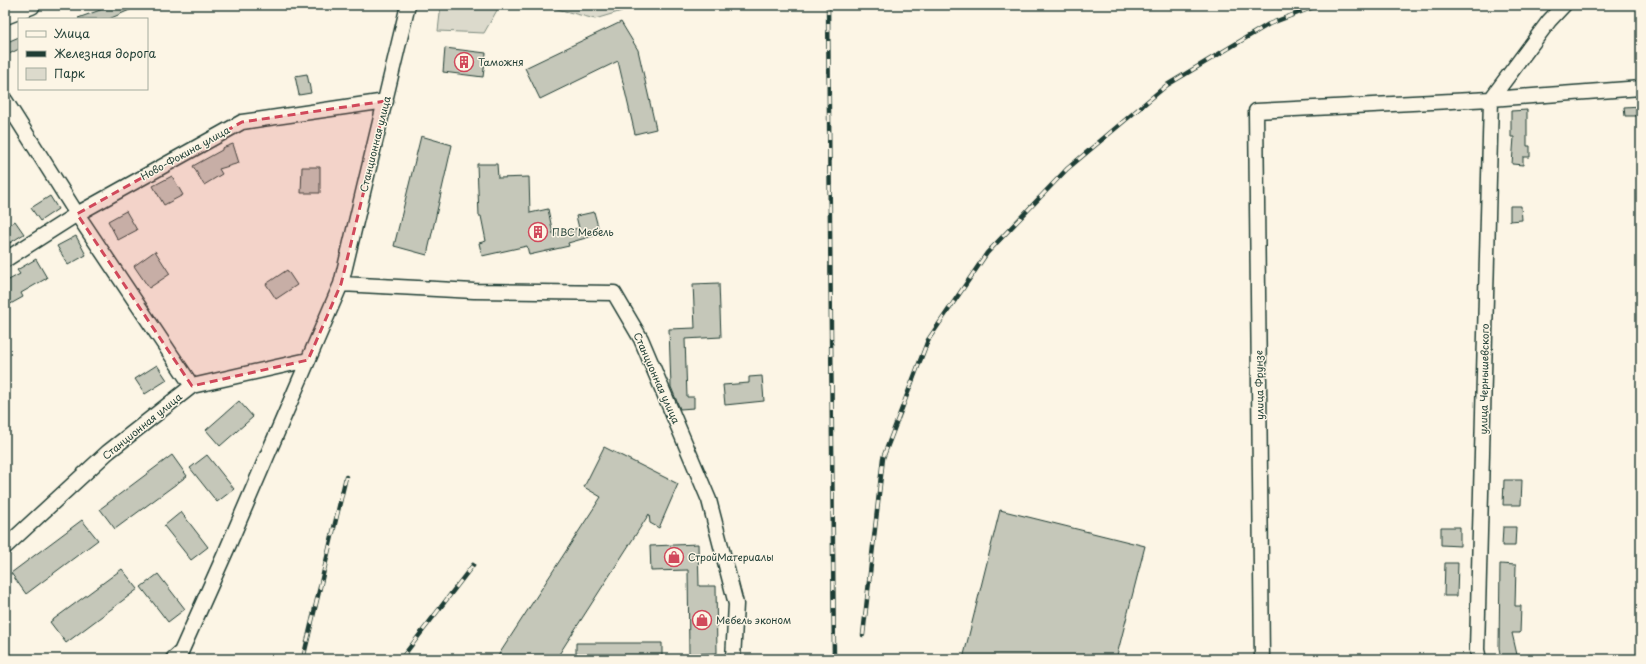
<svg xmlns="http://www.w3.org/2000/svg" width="1646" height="664" viewBox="0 0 1646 664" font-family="'Playpen Sans',sans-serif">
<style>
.green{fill:#dcdacc;stroke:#7e8c80}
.building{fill:#c5c7b9;stroke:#1f3d34}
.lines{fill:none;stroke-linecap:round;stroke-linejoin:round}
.minor-casing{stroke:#1f3d34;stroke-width:17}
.major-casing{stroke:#1f3d34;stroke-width:21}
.minor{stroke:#fcf5e5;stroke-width:14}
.major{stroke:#fcf5e5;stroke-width:18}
.rail-casing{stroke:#1f3d34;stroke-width:4.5}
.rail{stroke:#fcf5e5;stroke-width:3;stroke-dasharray:9;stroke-linecap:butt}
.marked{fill:#d1495b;fill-opacity:0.2;stroke:#d1495b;stroke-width:3;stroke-dasharray:8 5;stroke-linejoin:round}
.labels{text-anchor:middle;stroke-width:3;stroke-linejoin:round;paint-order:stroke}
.poi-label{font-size:10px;fill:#1f3d34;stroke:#fcf5e5;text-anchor:start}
.street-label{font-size:10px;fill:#1f3d34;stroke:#fcf5e5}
</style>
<rect width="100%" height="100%" fill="#fcf5e5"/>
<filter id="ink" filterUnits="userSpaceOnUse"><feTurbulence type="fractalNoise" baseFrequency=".025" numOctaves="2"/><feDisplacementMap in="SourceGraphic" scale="8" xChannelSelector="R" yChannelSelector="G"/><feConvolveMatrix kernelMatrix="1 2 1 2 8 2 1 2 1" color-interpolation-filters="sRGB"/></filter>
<g filter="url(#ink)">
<path class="green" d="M 441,5 L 500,5 L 484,33 L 438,31 Z
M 542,5 L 642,5 L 595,19 Z"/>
<path class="building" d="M 114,5 L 141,5 L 109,19 L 79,19 L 78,18 Z
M 621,22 L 638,50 L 656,129 L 635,134 L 618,61 L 540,99 L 525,68 Z
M 19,37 L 19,49 L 5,56 L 5,43 Z
M 445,48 L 486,53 L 483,77 L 443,72 Z
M 307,74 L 311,93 L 299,95 L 295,76 Z
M 1641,106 L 1641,116 L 1625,116 L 1624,107 Z
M 1527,110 L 1527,146 L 1530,146 L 1530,157 L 1523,157 L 1523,165 L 1512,164 L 1514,137 L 1511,137 L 1511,111 Z
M 421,136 L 452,145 L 427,255 L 394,246 Z
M 233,144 L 239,163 L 219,169 L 222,174 L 204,185 L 193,166 L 222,150 L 222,148 Z
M 477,164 L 497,164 L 498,178 L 529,177 L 530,213 L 548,209 L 553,234 L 579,228 L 576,216 L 594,212 L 600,234 L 568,243 L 569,246 L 529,255 L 527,246 L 482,256 L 479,243 L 486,241 L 481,216 L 479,216 Z
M 302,167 L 320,167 L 320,193 L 301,193 Z
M 172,176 L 183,195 L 164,205 L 153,186 Z
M 50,196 L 58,209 L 40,221 L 31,208 Z
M 1510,206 L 1521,206 L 1522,220 L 1510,221 Z
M 126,211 L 137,230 L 118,240 L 108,221 Z
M 15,221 L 24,234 L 5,246 L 5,228 Z
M 76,236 L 86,255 L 68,265 L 57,246 Z
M 155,251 L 170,274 L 149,288 L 134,266 Z
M 36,259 L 47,278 L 21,293 L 23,297 L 5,307 L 5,282 L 20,274 L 17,270 Z
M 287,270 L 297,285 L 276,299 L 266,284 Z
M 719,283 L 721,337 L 685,339 L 687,397 L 694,397 L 694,408 L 680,409 L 671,387 L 669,329 L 695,328 L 693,284 Z
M 157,365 L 167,380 L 145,394 L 135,379 Z
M 762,376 L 764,401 L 725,405 L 723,385 L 749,383 L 749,377 Z
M 239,401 L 253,417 L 220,446 L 206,430 Z
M 604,447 L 678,484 L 659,528 L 650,523 L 649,514 L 556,659 L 496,659 L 601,497 L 584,487 Z
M 172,455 L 187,476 L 115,529 L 100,509 Z
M 207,455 L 234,489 L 217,502 L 190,468 Z
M 1504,480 L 1522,480 L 1521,505 L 1503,505 Z
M 1000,510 L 1145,546 L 1116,659 L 963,659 Z
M 181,512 L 208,547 L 191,560 L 164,526 Z
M 82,520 L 98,540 L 26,594 L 11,573 Z
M 1441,527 L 1460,527 L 1460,546 L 1441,545 Z
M 1503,527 L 1516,527 L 1515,546 L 1502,546 Z
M 698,544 L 699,586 L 716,586 L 717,653 L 689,654 L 688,570 L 651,571 L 650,546 Z
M 1445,563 L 1458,563 L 1457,596 L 1444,596 Z
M 1500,564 L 1516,565 L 1515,606 L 1521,606 L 1520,633 L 1512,633 L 1518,659 L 1501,659 L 1499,648 Z
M 122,569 L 138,589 L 66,643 L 50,622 Z
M 158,574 L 185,609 L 168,622 L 141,587 Z
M 576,643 L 662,643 L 662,659 L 576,659 Z"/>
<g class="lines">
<defs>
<path id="minor" d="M 5,100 L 77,214 L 192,386
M 5,260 L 77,214 L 242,122 L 386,101
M 341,284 L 474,291 L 614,293 L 641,339 L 709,500 L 736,604 L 733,659
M 5,547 L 108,452 L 192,386 L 308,360
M 173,659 L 181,652 L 227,549 L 341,284 L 408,5
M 1262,659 L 1256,111 L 1491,99 L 1641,88
M 1479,659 L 1477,650 L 1491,99 L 1549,21 L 1564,5"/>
<path id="major" d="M 5,15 L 31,5"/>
</defs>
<use href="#minor" class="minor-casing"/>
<use href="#major" class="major-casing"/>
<use href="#minor" class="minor"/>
<use href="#major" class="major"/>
<defs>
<path id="rail" d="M 828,5 L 834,659
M 863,635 L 883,458 L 928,340 L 987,253 L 1067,169 L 1167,85 L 1269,24 L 1319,5
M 303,659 L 346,477
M 401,659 L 473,565"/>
</defs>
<use href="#rail" class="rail-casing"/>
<use href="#rail" class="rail"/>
</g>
</g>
<path class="marked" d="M 386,101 L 341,284 L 308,360 L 192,386 L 77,214 L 242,122 Z"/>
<defs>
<symbol id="building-ring" viewBox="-11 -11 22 22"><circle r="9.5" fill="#fcf5e5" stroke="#d1495b" stroke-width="1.5"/><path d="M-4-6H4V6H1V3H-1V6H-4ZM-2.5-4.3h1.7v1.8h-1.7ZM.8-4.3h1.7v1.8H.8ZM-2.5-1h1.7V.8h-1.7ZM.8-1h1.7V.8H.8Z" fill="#d1495b"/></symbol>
<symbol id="shop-ring" viewBox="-11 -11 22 22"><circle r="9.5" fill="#fcf5e5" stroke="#d1495b" stroke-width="1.5"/><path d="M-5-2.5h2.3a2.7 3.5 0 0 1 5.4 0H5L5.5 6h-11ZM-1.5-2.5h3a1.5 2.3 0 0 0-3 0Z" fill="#d1495b"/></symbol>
</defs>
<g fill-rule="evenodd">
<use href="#building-ring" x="453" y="51" width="22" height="22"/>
<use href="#building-ring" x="527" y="221" width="22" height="22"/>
<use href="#shop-ring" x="663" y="546" width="22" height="22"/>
<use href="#shop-ring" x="691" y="609" width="22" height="22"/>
</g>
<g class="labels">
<g class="poi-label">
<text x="478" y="66">Таможня</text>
<text x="552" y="236">ПВС Мебель</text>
<text x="688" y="561">СтройМатериалы</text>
<text x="716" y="624">Мебель эконом</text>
</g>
<g class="street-label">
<text transform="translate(375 144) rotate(-76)" y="4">Станционная улица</text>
<text transform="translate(185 153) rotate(-29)" y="4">Ново-Фокина улица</text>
<text transform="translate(657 378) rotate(66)" y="4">Станционная улица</text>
<text transform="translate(1484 379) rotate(-89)" y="4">улица Чернышевского</text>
<text transform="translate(1259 385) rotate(-91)" y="4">улица Фрунзе</text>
<text transform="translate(142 426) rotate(-39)" y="4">Станционная улица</text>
</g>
</g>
<rect width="1646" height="664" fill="none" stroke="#fcf5e5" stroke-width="20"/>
<rect x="10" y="10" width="1626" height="644" fill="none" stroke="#1f3d34" stroke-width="1.5" filter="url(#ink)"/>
<rect x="18" y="18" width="130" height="72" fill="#fcf5e5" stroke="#a4ab9e"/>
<rect x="26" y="31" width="20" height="6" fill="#fcf5e5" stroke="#a4ab9e"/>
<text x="54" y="38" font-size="12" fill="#1f3d34">Улица</text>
<rect x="26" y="51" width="20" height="6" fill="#1f3d34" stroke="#a4ab9e"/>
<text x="54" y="58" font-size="12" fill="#1f3d34">Железная дорога</text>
<rect x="26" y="68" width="20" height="12" fill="#dcdacc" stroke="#a4ab9e"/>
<text x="54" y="78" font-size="12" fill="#1f3d34">Парк</text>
</svg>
